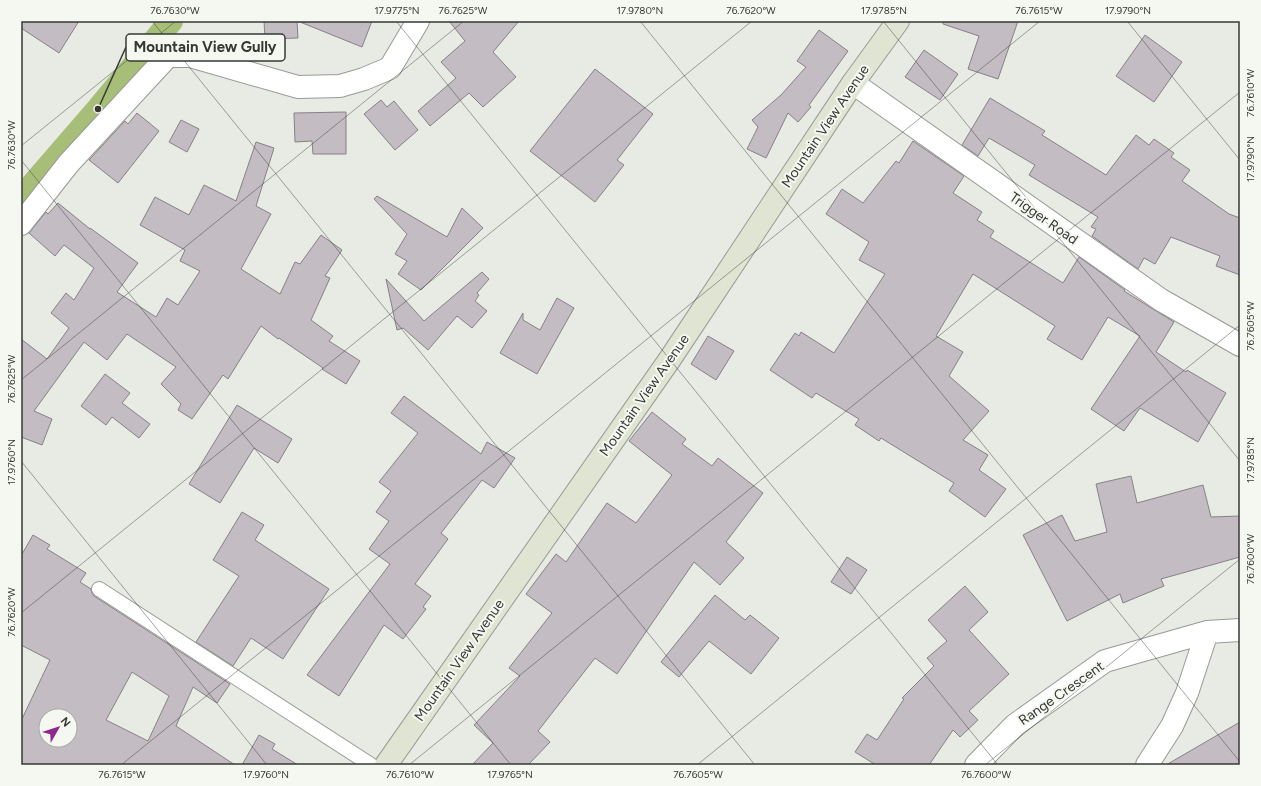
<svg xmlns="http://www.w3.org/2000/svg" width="1261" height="786" viewBox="0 0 1261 786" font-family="Figtree,sans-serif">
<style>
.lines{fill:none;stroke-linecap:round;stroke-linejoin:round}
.canal{stroke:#a7be79;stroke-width:24}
.building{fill:#c3bcc2;stroke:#878187;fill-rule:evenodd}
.lane-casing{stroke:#989b94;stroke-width:16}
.street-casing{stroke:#989b94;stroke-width:24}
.secondary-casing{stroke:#989b94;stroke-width:24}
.lane{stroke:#fff;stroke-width:14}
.street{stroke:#fff;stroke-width:22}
.secondary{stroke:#dfe5d2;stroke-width:22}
.ticks{fill:none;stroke:#373835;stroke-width:1;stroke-opacity:0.45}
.labels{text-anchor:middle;stroke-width:4;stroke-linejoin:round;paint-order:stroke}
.street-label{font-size:14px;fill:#373835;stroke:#f5f8f0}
.leader{fill:none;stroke:#373835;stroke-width:1.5}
.callout-dot{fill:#373835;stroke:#f5f8f0;stroke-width:1.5}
.callout{fill:#f5f8f0;stroke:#373835;stroke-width:1.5}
.callout-label{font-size:15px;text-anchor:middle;font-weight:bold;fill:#373835}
.neatline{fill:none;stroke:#373835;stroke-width:1.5}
.ticks-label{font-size:10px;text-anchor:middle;fill:#373835}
</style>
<rect width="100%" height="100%" fill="#e8ebe3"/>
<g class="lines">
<path class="canal" d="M 21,198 L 98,109 L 171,21"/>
</g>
<path class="building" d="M 21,21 L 79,21 L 59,53 L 21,28 Z
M 264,21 L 297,21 L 298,38 L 265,39 Z
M 300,21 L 372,21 L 362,47 L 300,22 Z
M 449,21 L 519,21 L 493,52 L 516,77 L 483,107 L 469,93 L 430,126 L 418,111 L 456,78 L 441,62 L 465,41 Z
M 943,21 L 1018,21 L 998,79 L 968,69 L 979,36 L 943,24 Z
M 819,30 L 848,51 L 809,105 L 811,107 L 798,122 L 788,113 L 766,158 L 747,149 L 758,127 L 752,120 L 781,95 L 806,67 L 797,61 Z
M 1145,35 L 1182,62 L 1154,102 L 1116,76 Z
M 924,50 L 958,74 L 940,100 L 905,77 Z
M 595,69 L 653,114 L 617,160 L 624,165 L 595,202 L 530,151 Z
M 990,98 L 1045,131 L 1042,135 L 1106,175 L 1136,135 L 1149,145 L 1154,139 L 1174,153 L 1171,157 L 1190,170 L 1182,181 L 1229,214 L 1240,218 L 1240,275 L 1216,266 L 1220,256 L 1171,237 L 1155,264 L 1144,258 L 1138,269 L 1092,236 L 1096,229 L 1091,227 L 1098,217 L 1029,175 L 1035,165 L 989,138 L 978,156 L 962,145 Z
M 381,100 L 387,107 L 394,101 L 418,130 L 395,150 L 364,114 Z
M 346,112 L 346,154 L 313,154 L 312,141 L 295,142 L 294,113 Z
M 137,113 L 159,131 L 118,183 L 89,160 L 125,121 L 128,124 Z
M 181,120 L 199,129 L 187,152 L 169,142 Z
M 913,141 L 964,176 L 953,193 L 982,212 L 977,220 L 994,231 L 990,237 L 1063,283 L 1079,257 L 1125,290 L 1124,291 L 1174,322 L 1156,352 L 1186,372 L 1187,370 L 1226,393 L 1198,442 L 1140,408 L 1124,431 L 1091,409 L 1140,336 L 1108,317 L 1082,360 L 1047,339 L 1055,326 L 973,274 L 936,336 L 963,352 L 949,376 L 989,411 L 963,440 L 988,455 L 979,470 L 1006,489 L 985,517 L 949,491 L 954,483 L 881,438 L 879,441 L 855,425 L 859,419 L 816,393 L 812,398 L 770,370 L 795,333 L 799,336 L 801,332 L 834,353 L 885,274 L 859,260 L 869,242 L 826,214 L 842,189 L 863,203 L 896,161 L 899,163 Z
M 256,142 L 274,148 L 256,206 L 271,214 L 241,269 L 280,294 L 295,262 L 300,264 L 321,235 L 342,250 L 325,276 L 330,278 L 311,320 L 333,336 L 329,341 L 360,361 L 346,384 L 322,369 L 323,368 L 279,338 L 278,339 L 261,326 L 228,379 L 223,375 L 192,419 L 178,410 L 181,404 L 161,384 L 176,367 L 127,334 L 107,360 L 84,342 L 34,411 L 52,419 L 42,445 L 21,437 L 21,339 L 47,359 L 69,328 L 51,313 L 66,293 L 74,300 L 94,268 L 64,245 L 55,256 L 29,233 L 46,212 L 48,214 L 58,203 L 90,229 L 90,228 L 138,263 L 117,292 L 156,317 L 167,298 L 178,305 L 200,271 L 180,261 L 185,250 L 140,225 L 155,197 L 189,215 L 204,185 L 236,201 Z
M 377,196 L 447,237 L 462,208 L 483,228 L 421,290 L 398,274 L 407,261 L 395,254 L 407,234 L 374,199 Z
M 482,272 L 489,279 L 477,293 L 479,295 L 475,301 L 487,311 L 472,328 L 457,316 L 428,350 L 403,328 L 397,330 L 386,279 L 424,321 Z
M 557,298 L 574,308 L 537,374 L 500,353 L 523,313 L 523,320 L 540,330 Z
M 708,336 L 734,351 L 716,380 L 691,364 Z
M 105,374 L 130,393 L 122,403 L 150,424 L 139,438 L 112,417 L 106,425 L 81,406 Z
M 404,396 L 481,454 L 487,442 L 515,458 L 494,488 L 482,480 L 441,533 L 448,539 L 415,584 L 431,596 L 423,607 L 426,609 L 403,639 L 384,625 L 339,696 L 307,675 L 390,564 L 369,549 L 389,521 L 376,512 L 391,491 L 379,482 L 418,433 L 391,413 Z
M 237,405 L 292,439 L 278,463 L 254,448 L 220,503 L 189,484 Z
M 652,412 L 686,439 L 682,444 L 712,466 L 718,458 L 763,493 L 726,542 L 744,558 L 720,585 L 694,562 L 617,674 L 595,658 L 538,731 L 550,742 L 528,765 L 472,765 L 493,743 L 474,725 L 520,676 L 509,668 L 552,613 L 526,594 L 556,554 L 566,562 L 607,503 L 636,523 L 672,475 L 629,441 Z
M 1131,476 L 1137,503 L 1203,485 L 1211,517 L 1240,516 L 1240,557 L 1161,579 L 1164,586 L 1123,603 L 1120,594 L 1067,621 L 1023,535 L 1062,515 L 1075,541 L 1107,532 L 1096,484 Z
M 242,512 L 264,525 L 255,540 L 329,589 L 283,659 L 251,638 L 233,666 L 196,642 L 239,576 L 213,560 Z
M 33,535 L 50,545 L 47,549 L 86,573 L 80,582 L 91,589 L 92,593 L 94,596 L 230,684 L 217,703 L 193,687 L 176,726 L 235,765 L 21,765 L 21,721 L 50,660 L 21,645 L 21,556 ZM 132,672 L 169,696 L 148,741 L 106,720 ZM 46,716 L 70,716 L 70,740 L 46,740 Z
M 847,557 L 867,570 L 851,594 L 831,582 Z
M 965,586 L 988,612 L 969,630 L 1009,674 L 969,711 L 978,720 L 960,737 L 953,730 L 929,765 L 876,765 L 855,752 L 867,734 L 877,740 L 904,699 L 902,698 L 934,666 L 927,658 L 947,641 L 928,620 Z
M 715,595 L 745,620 L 750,615 L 779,638 L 751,674 L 709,641 L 679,677 L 661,662 Z
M 1240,722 L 1240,765 L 1166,765 Z
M 259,735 L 275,744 L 272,749 L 298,765 L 242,765 Z"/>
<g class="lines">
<defs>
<path id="lane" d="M 99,589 L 371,765"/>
<path id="street" d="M 853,83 L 1161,300 L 1240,345
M 21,224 L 69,163 L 168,56 L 190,56 L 298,87 L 340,86 L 364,79 L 390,68 L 418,21
M 976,765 L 1015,725 L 1105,661 L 1207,632 L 1240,630
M 1147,765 L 1172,726 L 1187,693 L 1207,632"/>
<path id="secondary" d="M 386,765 L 670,359 L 853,83 L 898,21"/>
</defs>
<use href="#lane" class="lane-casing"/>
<use href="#street" class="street-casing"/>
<use href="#secondary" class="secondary-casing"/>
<use href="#lane" class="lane"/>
<use href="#street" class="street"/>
<use href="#secondary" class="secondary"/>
</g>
<path class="ticks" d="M 152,21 L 755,765M 396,21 L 998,765M 640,21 L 1240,762M 883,21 L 1240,461M 1127,21 L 1240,160M 21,146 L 176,21M 21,160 L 511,765M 21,380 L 464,21M 21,461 L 267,765M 21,613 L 752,21M 21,762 L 24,765M 121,765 L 1040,21M 409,765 L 1240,92M 697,765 L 1240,325M 985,765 L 1240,559"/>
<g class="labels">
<g class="street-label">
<text transform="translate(825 126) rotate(-56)" y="5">Mountain View Avenue</text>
<text transform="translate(1044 218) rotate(35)" y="5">Trigger Road</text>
<text transform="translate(644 395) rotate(-55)" y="5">Mountain View Avenue</text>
<text transform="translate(459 660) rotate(-55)" y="5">Mountain View Avenue</text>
<text transform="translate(1061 693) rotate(-35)" y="5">Range Crescent</text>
</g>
</g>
<path class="leader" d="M98 109L126 47"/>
<circle class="callout-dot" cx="98" cy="109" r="4"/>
<rect class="callout" x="126" y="34" width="159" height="27" rx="4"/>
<g class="callout-label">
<text x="205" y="52">Mountain View Gully</text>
</g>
<rect width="1261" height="786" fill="none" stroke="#f5f8f0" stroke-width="44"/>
<g transform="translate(58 728) rotate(51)"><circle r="19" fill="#f5f8f0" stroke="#a9aba5"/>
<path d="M0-3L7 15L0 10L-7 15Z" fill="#90278c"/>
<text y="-6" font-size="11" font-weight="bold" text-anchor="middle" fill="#373835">N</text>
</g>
<rect x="22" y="22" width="1217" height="742" class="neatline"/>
<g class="ticks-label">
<text x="175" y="14">76.7630°W</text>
<text x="397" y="14">17.9775°N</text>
<text x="463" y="14">76.7625°W</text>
<text x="640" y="14">17.9780°N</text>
<text x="751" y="14">76.7620°W</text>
<text x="884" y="14">17.9785°N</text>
<text x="1039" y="14">76.7615°W</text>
<text x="1128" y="14">17.9790°N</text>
<text transform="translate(1250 93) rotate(-90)" y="4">76.7610°W</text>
<text transform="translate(11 145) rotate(-90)" y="4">76.7630°W</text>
<text transform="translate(1250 159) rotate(-90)" y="4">17.9790°N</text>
<text transform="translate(1250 326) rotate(-90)" y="4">76.7605°W</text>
<text transform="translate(11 379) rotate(-90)" y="4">76.7625°W</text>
<text transform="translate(1250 460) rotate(-90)" y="4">17.9785°N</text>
<text transform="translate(11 462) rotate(-90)" y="4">17.9760°N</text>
<text transform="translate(1250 559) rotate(-90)" y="4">76.7600°W</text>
<text transform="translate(11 612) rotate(-90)" y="4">76.7620°W</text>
<text x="122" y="778">76.7615°W</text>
<text x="266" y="778">17.9760°N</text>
<text x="410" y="778">76.7610°W</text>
<text x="510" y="778">17.9765°N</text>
<text x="698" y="778">76.7605°W</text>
<text x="986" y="778">76.7600°W</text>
</g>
</svg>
